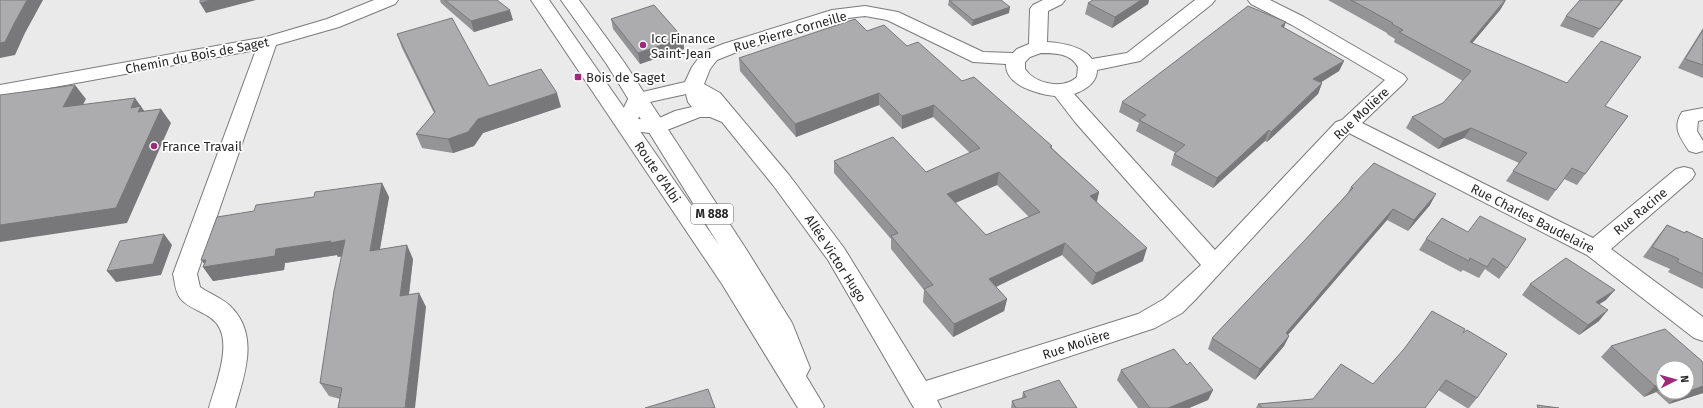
<svg xmlns="http://www.w3.org/2000/svg" width="1703" height="408" viewBox="0 0 1703 408" font-family="'Fira Sans',sans-serif">
<style>
.lines{fill:none;stroke-linecap:round;stroke-linejoin:round}
.minor-casing{stroke:#797a7b;stroke-width:2}
.major-casing{stroke:#797a7b;stroke-width:2}
.minor{fill:#fff;fill-rule:evenodd}
.major{fill:#fff;fill-rule:evenodd}
.wall{fill:#949496;fill-rule:evenodd}
.shaded-wall{fill:#78787a}
.building{fill:#acacae;stroke:#78787a;fill-rule:evenodd}
.poi-dot{fill:#a1277d;stroke:#fff;stroke-width:1.5}
.labels{text-anchor:middle;stroke-width:3.5;stroke-linejoin:round;paint-order:stroke}
.shield{fill:#fff;stroke:#69696a;stroke-width:1}
.shield-label{font-size:12px;font-weight:bold;fill:#29292a}
.street-label{font-size:13px;fill:#29292a;stroke:#fff}
.poi-label{font-size:13px;fill:#29292a;stroke:#fff;text-anchor:start}
</style>
<rect width="100%" height="100%" fill="#eaeaeb"/>
<g class="lines">
<defs>
<path id="minor" d="M 374,0 L 398,0 L 395,4 L 339,27 L 276,45 L 197,274 L 200,287 C 210,294 225,299 233,309 C 259,338 244,376 235,408 L 209,408 C 215,386 231,348 219,327 C 211,312 190,311 180,298 C 175,291 175,282 173,274 L 256,50 L 0,97 L 0,85 L 266,37 L 327,19 Z
M 1043,0 L 1065,0 L 1062,4 L 1048,11 L 1047,42 C 1063,43 1082,46 1092,59 L 1127,53 L 1195,0 L 1215,0 L 1212,4 L 1140,61 L 1097,70 C 1097,83 1085,90 1074,94 L 1215,250 L 1336,122 L 1342,120 L 1385,80 L 1292,25 L 1251,4 L 1248,0 L 1270,0 L 1304,17 L 1404,75 L 1407,79 L 1404,83 L 1362,123 L 1593,238 L 1676,169 L 1684,167 L 1692,169 L 1695,174 L 1692,179 L 1611,249 L 1703,317 L 1703,341 L 1694,338 L 1587,255 L 1349,133 L 1196,299 L 1182,313 L 1155,328 L 937,400 L 941,408 L 914,408 L 828,260 L 773,185 L 722,122 L 710,117 L 700,117 L 657,134 L 619,129 L 616,124 L 630,95 L 685,82 L 692,67 L 703,52 L 723,44 L 832,10 L 865,6 L 898,12 L 983,52 L 1013,53 L 1017,49 L 1029,44 L 1030,9 L 1033,5 ZM 865,16 L 887,20 L 973,62 L 1006,64 C 1005,86 1039,94 1055,96 L 1075,122 L 1201,265 L 1164,299 L 1138,314 L 926,381 L 844,248 L 789,175 L 720,93 L 704,84 L 710,69 L 717,60 L 737,52 L 840,19 ZM 1041,53 C 1054,53 1071,53 1078,67 L 1077,77 C 1063,90 1035,84 1025,69 L 1025,62 L 1030,57 ZM 686,94 L 688,102 L 692,107 L 675,111 L 655,120 L 638,119 L 645,103 Z
M 1703,108 L 1703,120 L 1698,121 L 1697,131 L 1703,141 L 1703,151 L 1696,153 L 1689,151 C 1680,137 1672,128 1682,112 Z"/>
<path id="major" d="M 531,0 L 549,0 L 719,245 L 606,63 L 561,0 L 579,0 L 624,62 L 746,249 L 792,323 L 810,368 L 806,376 L 824,406 L 823,408 L 798,408 L 722,284 Z"/>
</defs>
<use href="#minor" class="minor-casing"/>
<use href="#major" class="major-casing"/>
<use href="#minor" class="minor"/>
<use href="#major" class="major"/>
</g>
<path class="wall" d="M 440,0 L 497,0 L 513,20 L 474,32 L 441,3 Z
M 949,0 L 1001,0 L 1009,13 L 972,26 L 948,5 Z
M 1093,0 L 1149,0 L 1148,4 L 1112,28 L 1085,14 L 1088,3 Z
M 1328,0 L 1506,0 L 1500,10 L 1472,43 L 1605,107 L 1628,116 L 1577,185 L 1564,179 L 1548,201 L 1506,181 L 1519,163 L 1464,138 L 1438,149 L 1406,128 L 1412,117 L 1443,103 L 1463,81 L 1394,42 L 1395,39 L 1387,34 L 1387,33 Z
M 1580,0 L 1623,0 L 1593,38 L 1560,26 L 1566,16 Z
M 611,19 L 683,38 L 684,49 L 640,64 L 613,29 Z
M 1284,28 L 1344,61 L 1339,71 L 1320,82 L 1322,83 L 1318,94 L 1267,142 L 1265,141 L 1213,188 L 1171,165 L 1174,154 L 1176,153 L 1136,131 L 1139,123 L 1119,112 L 1122,102 Z
M 1703,28 L 1703,78 L 1678,68 Z
M 867,31 L 907,46 L 962,81 L 1052,146 L 1052,148 L 1099,192 L 1097,202 L 1143,261 L 1092,285 L 1062,255 L 996,287 L 1007,299 L 1004,311 L 953,337 L 923,302 L 924,290 L 891,249 L 891,239 L 834,173 L 834,161 L 926,172 L 970,153 L 933,117 L 902,129 L 879,105 L 796,137 L 740,71 L 739,58 ZM 997,185 L 1029,217 L 986,235 L 955,203 Z
M 397,34 L 489,86 L 561,107 L 483,133 L 474,146 L 453,153 L 422,148 L 416,134 L 434,113 L 402,48 Z
M 382,183 L 389,197 L 380,249 L 413,259 L 409,295 L 419,293 L 426,307 L 340,399 L 329,396 L 320,383 L 342,256 L 338,257 L 337,255 L 285,263 L 284,270 L 213,281 L 203,267 L 254,211 L 314,197 Z
M 1351,187 L 1430,205 L 1408,231 L 1387,220 L 1288,335 L 1289,336 L 1284,346 L 1255,380 L 1208,349 L 1212,338 L 1304,241 L 1347,194 Z
M 1442,218 L 1507,268 L 1499,279 L 1485,269 L 1479,278 L 1463,270 L 1461,272 L 1419,250 L 1426,239 Z
M 1667,225 L 1685,233 L 1686,231 L 1703,239 L 1703,289 L 1668,272 L 1670,269 L 1643,257 L 1659,235 Z
M 1530,284 L 1606,300 L 1599,304 L 1599,321 L 1579,335 L 1522,295 Z
M 1463,333 L 1477,398 L 1469,408 L 1467,408 L 1438,390 L 1425,408 L 1256,408 L 1258,404 L 1313,399 L 1373,384 Z
M 1611,346 L 1703,362 L 1703,393 L 1669,404 L 1656,392 L 1644,397 L 1601,357 ZM 1663,368 L 1687,392 L 1663,392 Z
M 1187,365 L 1213,390 L 1208,400 L 1189,408 L 1138,408 L 1117,380 L 1121,370 Z
M 1023,392 L 1077,408 L 1011,408 L 1012,401 L 1022,398 Z"/>
<path class="shaded-wall" d="M 27,0 L 43,0 L 25,33 L 15,55 L 0,58 L 0,43 L 16,20 Z
M 211,0 L 256,0 L 206,13 L 200,3 Z
M 1141,0 L 1149,0 L 1148,4 L 1112,28 L 1115,17 Z
M 1506,0 L 1500,10 L 1464,53 L 1470,42 Z
M 1622,0 L 1623,0 L 1593,38 L 1600,29 Z
M 1010,7 L 1009,13 L 972,26 L 973,20 Z
M 510,10 L 513,20 L 474,32 L 471,21 Z
M 1286,22 L 1282,33 L 1281,26 Z
M 683,38 L 684,49 L 640,64 L 638,53 Z
M 1344,61 L 1339,71 L 1309,90 L 1313,79 Z
M 1322,83 L 1318,94 L 1267,142 L 1271,132 Z
M 75,85 L 86,99 L 74,122 L 63,107 Z
M 557,93 L 561,107 L 483,133 L 474,146 L 453,153 L 448,139 L 478,119 Z
M 879,93 L 879,105 L 796,137 L 795,124 Z
M 135,98 L 145,112 L 150,121 L 131,108 Z
M 934,105 L 933,117 L 902,129 L 902,116 Z
M 161,109 L 171,123 L 127,223 L 0,242 L 0,225 Z
M 1471,128 L 1464,138 L 1438,149 L 1444,139 Z
M 1269,130 L 1265,141 L 1213,188 L 1217,178 Z
M 999,172 L 997,185 L 946,207 L 947,194 Z
M 382,183 L 389,197 L 377,265 L 370,251 Z
M 1099,192 L 1096,204 L 1090,196 Z
M 1436,194 L 1430,205 L 1408,231 L 1414,220 Z
M 1393,209 L 1387,220 L 1280,344 L 1286,333 Z
M 164,234 L 172,245 L 161,275 L 116,282 L 107,271 Z
M 345,240 L 353,254 L 338,257 L 337,255 L 285,263 L 284,270 L 213,281 L 203,267 L 206,266 L 201,260 L 331,241 Z
M 1065,243 L 1062,255 L 987,291 L 989,279 Z
M 407,245 L 413,259 L 407,310 L 400,296 Z
M 1147,248 L 1143,261 L 1092,285 L 1096,273 Z
M 1615,290 L 1606,300 L 1586,312 L 1596,302 Z
M 419,293 L 426,307 L 415,408 L 405,408 Z
M 1007,299 L 1004,311 L 953,337 L 954,324 Z
M 1608,310 L 1599,321 L 1579,335 L 1588,325 Z
M 1289,336 L 1284,346 L 1255,380 L 1260,369 Z
M 1663,383 L 1663,386 L 1656,392 L 1644,397 L 1655,386 Z
M 1703,386 L 1703,393 L 1669,404 L 1681,394 Z
M 1213,390 L 1208,400 L 1189,408 L 1168,408 Z"/>
<path class="building" d="M 0,0 L 27,0 L 16,20 L 5,42 L 0,43 Z
M 200,0 L 211,0 L 200,3 Z
M 445,0 L 497,0 L 510,10 L 471,21 Z
M 949,0 L 1001,0 L 1010,7 L 973,20 Z
M 1093,0 L 1141,0 L 1115,17 L 1088,3 Z
M 1351,0 L 1505,0 L 1470,42 L 1567,83 L 1601,41 L 1641,57 L 1605,106 L 1628,116 L 1585,174 L 1572,168 L 1556,190 L 1513,171 L 1527,153 L 1471,128 L 1444,139 L 1412,117 L 1443,103 L 1471,71 L 1399,32 L 1403,30 L 1392,24 L 1393,23 Z
M 1580,0 L 1622,0 L 1600,29 L 1566,16 Z
M 654,5 L 683,38 L 638,53 L 611,19 Z
M 1248,6 L 1286,22 L 1281,26 L 1344,61 L 1313,79 L 1322,83 L 1271,132 L 1269,130 L 1217,178 L 1174,154 L 1185,145 L 1139,120 L 1146,115 L 1122,102 Z
M 452,18 L 489,86 L 541,69 L 557,93 L 478,119 L 468,132 L 448,139 L 416,134 L 435,112 L 397,34 Z
M 855,19 L 867,31 L 884,25 L 907,46 L 918,42 L 962,81 L 974,77 L 1052,146 L 1050,147 L 1099,192 L 1090,196 L 1147,248 L 1096,273 L 1065,243 L 989,279 L 1007,299 L 954,324 L 924,289 L 933,285 L 891,236 L 898,233 L 834,161 L 893,137 L 926,172 L 980,148 L 934,105 L 902,116 L 879,93 L 795,124 L 739,58 ZM 999,172 L 1040,212 L 986,235 L 947,194 Z
M 1703,30 L 1703,65 L 1685,59 Z
M 75,85 L 63,107 L 135,98 L 131,108 L 141,106 L 138,112 L 161,109 L 116,208 L 0,225 L 0,95 Z
M 1374,163 L 1436,194 L 1414,220 L 1393,209 L 1286,333 L 1289,336 L 1260,369 L 1212,338 L 1304,241 L 1353,188 L 1351,187 Z
M 382,183 L 370,251 L 407,245 L 400,296 L 419,293 L 405,408 L 338,408 L 342,388 L 320,383 L 334,291 L 345,240 L 330,243 L 331,241 L 276,249 L 275,256 L 203,267 L 206,260 L 201,260 L 217,217 L 254,211 L 256,205 L 314,197 L 315,192 Z
M 1480,216 L 1526,239 L 1507,268 L 1493,258 L 1487,267 L 1470,258 L 1469,261 L 1426,239 L 1442,218 L 1468,232 Z
M 1667,225 L 1685,233 L 1686,231 L 1703,239 L 1703,274 L 1677,262 L 1679,259 L 1652,247 Z
M 164,234 L 153,264 L 107,271 L 120,241 Z
M 1566,258 L 1615,290 L 1596,302 L 1608,310 L 1588,325 L 1530,284 Z
M 1432,311 L 1465,329 L 1463,333 L 1467,330 L 1507,354 L 1477,398 L 1446,380 L 1425,408 L 1263,408 L 1258,404 L 1313,399 L 1341,364 L 1373,384 L 1404,349 Z
M 1665,329 L 1703,362 L 1703,386 L 1687,392 L 1687,368 L 1663,368 L 1663,383 L 1655,386 L 1611,346 Z
M 1174,349 L 1187,365 L 1190,362 L 1213,390 L 1168,408 L 1150,408 L 1121,370 Z
M 1059,380 L 1077,408 L 1016,408 L 1012,401 L 1026,397 L 1023,392 Z
M 708,389 L 715,408 L 645,408 Z
M 1679,392 L 1686,392 L 1681,394 Z
M 1537,405 L 1559,408 L 1538,408 Z"/>
<g class="poi-dot">
<circle cx="643" cy="45" r="4"/>
<rect x="574" y="73" width="8" height="8" rx="2"/>
<circle cx="154" cy="146" r="4"/>
</g>
<g class="labels">
<rect class="shield" x="691" y="204" width="42" height="20" rx="3"/>
<g class="shield-label">
<text x="712" y="218">M 888</text>
</g>
<g class="street-label">
<text transform="translate(790 31) rotate(-16)" y="5">Rue Pierre Corneille</text>
<text transform="translate(197 55) rotate(-11)" y="5">Chemin du Bois de Saget</text>
<text transform="translate(1361 113) rotate(-43)" y="5">Rue Molière</text>
<text transform="translate(658 172) rotate(56)" y="5">Route d'Albi</text>
<text transform="translate(1640 211) rotate(-40)" y="5">Rue Racine</text>
<text transform="translate(1533 218) rotate(27)" y="5">Rue Charles Baudelaire</text>
<text transform="translate(836 258) rotate(57)" y="5">Allée Victor Hugo</text>
<text transform="translate(1076 344) rotate(-18)" y="5">Rue Molière</text>
</g>
<g class="poi-label">
<text x="651" y="43">Icc Finance<tspan x="651" dy="15">Saint-Jean</tspan></text>
<text x="586" y="82">Bois de Saget</text>
<text x="162" y="151">France Travail</text>
</g>
</g>
<g transform="translate(1675 380) rotate(84)"><circle r="19" fill="#ffffff" stroke="#a9a9aa"/>
<path d="M0-3L7 15L0 10L-7 15Z" fill="#a1277d"/>
<text y="-6" font-size="11" font-weight="bold" text-anchor="middle" fill="#29292a">N</text>
</g>
</svg>
